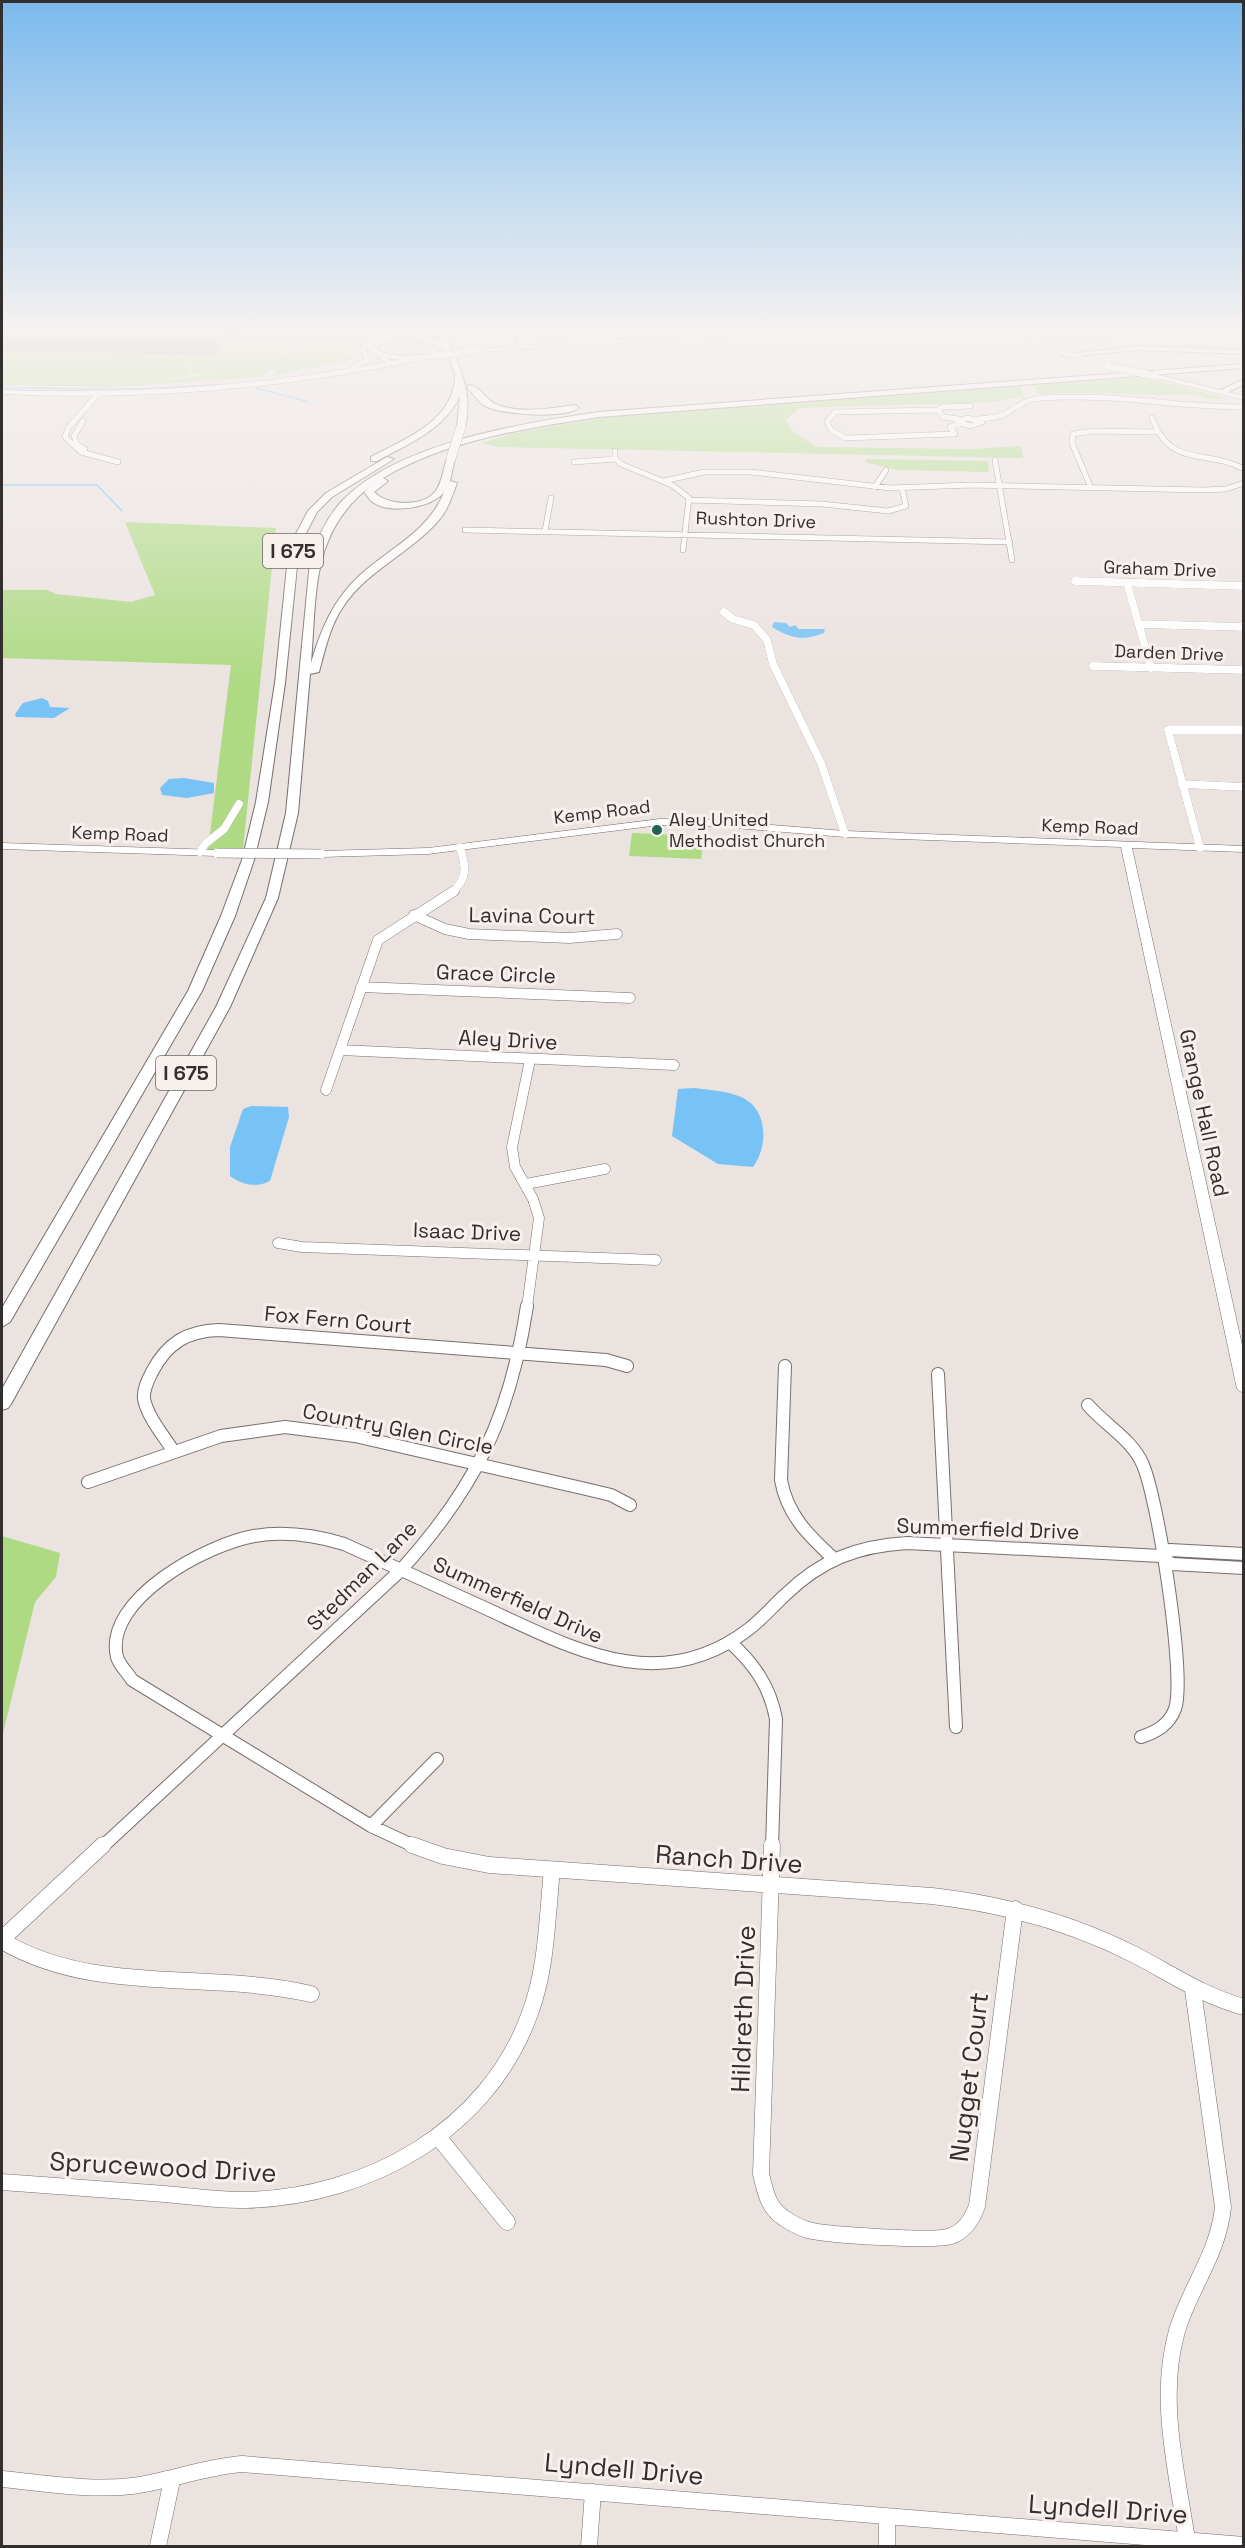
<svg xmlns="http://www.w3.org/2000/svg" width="1245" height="2548" viewBox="0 0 1245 2548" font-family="'Space Grotesk',sans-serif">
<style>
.commercial{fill:#e4dac5}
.green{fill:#adda83}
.water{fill:#77c3f5}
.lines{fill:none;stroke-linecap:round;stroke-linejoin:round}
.stream{stroke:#77c3f5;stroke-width:1.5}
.taxiway{fill:#989390;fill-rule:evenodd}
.runway{fill:#989390;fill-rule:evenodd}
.minor-far4-casing{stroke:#766f6c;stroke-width:6}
.minor-far3-casing{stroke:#766f6c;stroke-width:8}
.minor-far2-casing{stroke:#766f6c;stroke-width:11}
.minor-far1-casing{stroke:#766f6c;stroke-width:14}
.minor-casing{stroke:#766f6c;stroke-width:17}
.major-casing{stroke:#766f6c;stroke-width:1}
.highway-casing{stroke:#766f6c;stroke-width:2}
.minor-far4{stroke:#fff;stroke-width:5}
.minor-far3{stroke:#fff;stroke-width:8}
.minor-far2{stroke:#fff;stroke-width:10}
.minor-far1{stroke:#fff;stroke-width:12}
.minor{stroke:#fff;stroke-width:16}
.major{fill:#fff;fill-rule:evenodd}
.highway{fill:#fff;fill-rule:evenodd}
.major-bridge-far1-casing{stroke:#766f6c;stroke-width:8;stroke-linecap:butt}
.major-bridge-casing{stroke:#766f6c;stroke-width:10;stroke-linecap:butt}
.highway-bridge-casing{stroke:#766f6c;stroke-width:10;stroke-linecap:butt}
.major-bridge-far1{stroke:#fff;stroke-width:7}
.major-bridge{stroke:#fff;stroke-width:9}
.highway-bridge{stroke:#fff;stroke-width:9}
.poi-dot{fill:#216455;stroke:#f8f0ed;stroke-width:2}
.labels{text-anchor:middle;stroke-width:6;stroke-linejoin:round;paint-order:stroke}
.far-street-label{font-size:18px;fill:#322f2e;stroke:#f8f0ed}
.far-poi-label{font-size:18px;fill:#322f2e;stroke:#f8f0ed;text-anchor:start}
.shield{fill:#f8f0ed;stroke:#6d6967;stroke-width:1.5}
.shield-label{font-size:20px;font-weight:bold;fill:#322f2e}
.street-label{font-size:21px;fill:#322f2e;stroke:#f8f0ed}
.near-street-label{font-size:26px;fill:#322f2e;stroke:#f8f0ed}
</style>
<rect width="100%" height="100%" fill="#ebe3e0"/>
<path class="commercial" d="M 1024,329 L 1105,329 L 1108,344 L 1055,347 Z"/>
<path class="green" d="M 2,329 L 160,329 L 168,339 L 157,342 L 2,339 Z
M 243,329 L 320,329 L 270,359 L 297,347 L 322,329 L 427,329 L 369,337 L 349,347 L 350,354 L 356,359 L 271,376 L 277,371 L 271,369 L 262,377 L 111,387 L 2,385 L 2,347 L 168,351 L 180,354 L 191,375 L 152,382 L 215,374 L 194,375 L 184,360 L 183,354 L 207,352 L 217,341 L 240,338 Z
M 1144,377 L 1225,398 C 1208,401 1203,395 1189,395 C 1139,396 1088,391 1038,394 L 1033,385 Z
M 1020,386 L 1024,396 L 992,402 L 799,408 L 786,420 L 791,430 L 816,447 L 971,449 L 1021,446 L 1023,458 L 499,447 L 480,443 L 519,432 L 608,417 Z
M 867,459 L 988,461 L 989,472 L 898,470 L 864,462 Z
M 125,522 L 276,528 L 243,849 L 208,850 L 231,665 L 2,658 L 2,590 L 47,590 L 56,594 L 131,602 L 155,595 Z
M 632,833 L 704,836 L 701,859 L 629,856 Z
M 2,1536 L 60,1553 L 56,1577 L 35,1602 L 2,1737 Z"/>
<path class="water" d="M 774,622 L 786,623 L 790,627 L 795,625 L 799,629 L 825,629 L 824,633 C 804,641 791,639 772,627 Z
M 42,698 L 48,701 L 50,707 L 70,708 L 54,718 L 16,717 L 15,714 L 23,703 Z
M 184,778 L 214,783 L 214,793 L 187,798 L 162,795 L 160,788 L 169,779 Z
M 694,1088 C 710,1090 727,1091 741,1097 C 769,1109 768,1147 753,1167 L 718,1164 L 672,1136 L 678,1089 Z
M 251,1106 L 288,1107 L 289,1117 L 270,1181 C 256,1188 242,1185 230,1176 L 230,1147 L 243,1109 Z"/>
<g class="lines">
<path class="stream" d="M 2,388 L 139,389 L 234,384
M 256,388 L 309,402
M 2,485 L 97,485 L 122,511"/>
<path class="taxiway" d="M 230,329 L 240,329 L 236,338 L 188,346 L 183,343 L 228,334 Z"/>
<path class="runway" d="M 2,335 L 206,339 L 216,341 L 219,347 L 216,353 L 206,355 L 2,351 Z"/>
<defs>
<path id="minor-far4" d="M 98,394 L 68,428 L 65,437 L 81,452 L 118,462
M 938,410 L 942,407 L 970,406
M 967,418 L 982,422 L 971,426 L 957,422 Z
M 1152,418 C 1171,469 1204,448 1244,469
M 959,419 L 943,417 L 938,410 L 835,412 L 827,422 L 831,430 L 845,438 L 955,434 L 950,427 L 960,424
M 978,419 C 986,418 998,418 1005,414 C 1019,406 1025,399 1042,398 C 1110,393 1176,407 1244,407
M 83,421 L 74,436 L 77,444 L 85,449
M 615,451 L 615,458 L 621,464 L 672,485 L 689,498 L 683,550
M 995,460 L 1012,560
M 574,462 L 616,459
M 664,481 L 704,472 L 751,472 L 890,488 L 971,485 L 1204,490 L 1226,489 L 1244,483
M 875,487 L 886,470
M 1091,488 L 1072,443 L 1073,434 L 1093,431 L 1156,432
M 689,500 L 822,504 L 888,511 L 906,506 L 902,488
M 465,530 L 1010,542
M 545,531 L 551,498"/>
<path id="minor-far3" d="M 1075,581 L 1244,586
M 1127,583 L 1151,668
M 724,612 L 733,619 L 754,625 L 767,640 L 773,664 L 821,763 L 845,834
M 1139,624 L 1244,627
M 1093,666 L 1244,670
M 1182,784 L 1244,787
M 1200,848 L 1168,730 L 1244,730
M 200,852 L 205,844 L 224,829 L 239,804
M 452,893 C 468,877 466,867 460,847"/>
<path id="minor-far2" d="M 414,915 L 445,929 L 469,934 L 569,938 L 617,934
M 361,987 L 630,998
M 340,1050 L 674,1065
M 326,1090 L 378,940 L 454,891
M 526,1184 L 605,1169
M 278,1243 L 302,1247 L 656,1260
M 527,1307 L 539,1218 L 533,1199 L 515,1167 L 512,1147 L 530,1060"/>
<path id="minor-far1" d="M 785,1366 L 781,1480 C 787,1515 809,1536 834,1559
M 938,1374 L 956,1727
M 1088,1405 C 1105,1425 1133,1440 1143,1465 C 1158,1500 1186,1677 1175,1709 C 1169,1725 1156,1732 1141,1737
M 174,1452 C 164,1436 148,1418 144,1399 C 143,1389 148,1380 152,1372 C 167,1343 187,1331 219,1330 L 606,1360 L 627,1366
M 88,1482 L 221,1436 L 285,1427 L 355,1436 L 586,1489 L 611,1495 L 630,1505
M 1161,1556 L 1170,1550 L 1244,1554
M 730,1642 C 754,1664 770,1686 776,1719 L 772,1847
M 371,1826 L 437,1759
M 102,1847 L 401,1570 C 476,1487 510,1417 527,1306
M 416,1847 L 371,1826 L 132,1680 C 128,1673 119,1665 117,1657 C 103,1599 208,1544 254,1536 C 284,1531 314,1535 344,1544 C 391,1565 438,1587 485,1608 C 572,1648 659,1698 749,1629 C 762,1619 773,1606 785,1595 C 821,1560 857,1546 907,1543 L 1161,1556 L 1172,1564 L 1244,1568"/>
<path id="minor" d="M 412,1845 L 443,1856 L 489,1865 L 932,1896 C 1002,1904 1070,1922 1133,1954 C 1170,1973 1203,1996 1244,2007
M 772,1845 L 761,2174 C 765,2191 768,2208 784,2218 C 790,2222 801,2228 808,2230 C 826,2235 937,2242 951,2236 C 965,2231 972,2220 977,2206 L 1015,1909
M 2,1939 L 103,1845
M 2,1941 C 96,1996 207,1970 311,1994
M 439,2138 L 507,2222
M 2,2182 C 56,2186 110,2190 165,2194 C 191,2196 219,2201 246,2200 C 367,2197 488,2131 530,2013 C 547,1968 547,1917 552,1870
M 2,2479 C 45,2483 89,2491 132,2486 C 169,2481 204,2467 242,2464 L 1244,2545
M 887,2517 L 887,2546
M 158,2546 L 172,2480
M 589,2546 L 593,2492
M 1188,2546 C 1178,2477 1157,2400 1177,2331 C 1190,2287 1218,2255 1223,2207 L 1193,1990"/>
<path id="major" d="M 422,329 L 433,329 L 378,341 L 365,349 L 370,361 L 359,367 L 434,354 L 436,357 C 293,388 148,401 2,394 L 2,390 C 124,393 232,389 352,368 L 352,366 L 364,359 L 360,347 L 374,338 Z
M 525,329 L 531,329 L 526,345 L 810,329 L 840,329 L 477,352 L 474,350 L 520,346 Z
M 1014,329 L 1021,329 L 1046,346 L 1112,366 L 1107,367 L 1042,348 Z
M 1154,374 L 1244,396 L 1244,400 L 1152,377 Z
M 660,819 L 711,820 L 845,831 L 1244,846 L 1244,852 L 1132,848 L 1244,1354 L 1244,1394 L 1237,1389 L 1121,847 L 845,837 L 711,826 L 660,825 L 428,854 L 321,857 L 316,854 L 321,851 L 428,848 Z
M 2,843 L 217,850 L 222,853 L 217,856 L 2,849 Z"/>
<path id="highway" d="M 436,329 L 444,329 C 457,362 474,391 465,427 L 461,430 L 457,427 L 460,396 C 444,430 408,444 377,461 L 371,461 L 371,457 C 404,439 453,422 455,377 C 455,369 448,358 445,351 C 423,338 400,335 376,346 L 380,352 L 401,356 L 434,354 L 438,356 L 401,360 L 387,358 L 394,364 L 390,366 L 367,349 C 379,326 422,334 441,342 Z
M 519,329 L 527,329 L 524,342 L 526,348 L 520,348 L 516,342 Z
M 1139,346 L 1244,350 L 1244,354 L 1139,350 L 1065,357 L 1061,355 Z
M 1244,364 L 1244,368 L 599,417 C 527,428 447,440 383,478 L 388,481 L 374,492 C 387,506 422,507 435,492 C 443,482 443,467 448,456 L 455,458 L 450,481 L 457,483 C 452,496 448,510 439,520 C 411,553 367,570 343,607 C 330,626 325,650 319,672 L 310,674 L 298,813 L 278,898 L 230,1007 L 11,1404 L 8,1408 L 2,1410 L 2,1389 L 216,1007 L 266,898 L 286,813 L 310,561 C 317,539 326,518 342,501 C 397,443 523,423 599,412 ZM 372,485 L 364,492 C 367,495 370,501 374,503 C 391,514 432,508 444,492 C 430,530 389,549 360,575 C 333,600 321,629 311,663 C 317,593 310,532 372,485 Z
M 1244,379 L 1244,384 L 1224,394 L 1217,392 Z
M 468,385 C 480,385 486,401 498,405 C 522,414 551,408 575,405 L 579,408 C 562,419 504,415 485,406 C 477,402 475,394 468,389 Z
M 387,457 L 394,459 L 332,497 L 317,512 L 299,547 L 285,683 L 268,802 L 254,860 L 235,916 L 202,991 L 10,1322 L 2,1327 L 2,1308 L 188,991 L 221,916 L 242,860 L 256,802 L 275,683 L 289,547 L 308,511 L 326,493 Z"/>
</defs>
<use href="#minor-far4" class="minor-far4-casing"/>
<use href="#minor-far3" class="minor-far3-casing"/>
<use href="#minor-far2" class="minor-far2-casing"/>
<use href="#minor-far1" class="minor-far1-casing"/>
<use href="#minor" class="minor-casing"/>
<use href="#major" class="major-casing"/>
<use href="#highway" class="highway-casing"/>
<use href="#minor-far4" class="minor-far4"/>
<use href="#minor-far3" class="minor-far3"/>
<use href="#minor-far2" class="minor-far2"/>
<use href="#minor-far1" class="minor-far1"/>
<use href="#minor" class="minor"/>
<use href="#major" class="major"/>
<use href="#highway" class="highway"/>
<defs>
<path id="major-bridge-far1" d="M 434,356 L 477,350
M 1109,366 L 1154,376"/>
<path id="major-bridge" d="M 217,853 L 321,854"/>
<path id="highway-bridge" d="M 451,458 L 461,427"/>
</defs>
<use href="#major-bridge-far1" class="major-bridge-far1-casing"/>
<use href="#major-bridge" class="major-bridge-casing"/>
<use href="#highway-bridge" class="highway-bridge-casing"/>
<use href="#major-bridge-far1" class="major-bridge-far1"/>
<use href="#major-bridge" class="major-bridge"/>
<use href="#highway-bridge" class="highway-bridge"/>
</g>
<linearGradient id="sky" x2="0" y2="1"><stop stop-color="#7bbaed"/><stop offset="0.48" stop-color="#f6f2f1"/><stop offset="1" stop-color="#f6f2f1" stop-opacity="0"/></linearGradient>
<rect width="1245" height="685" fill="url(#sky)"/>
<circle class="poi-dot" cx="657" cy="830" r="6"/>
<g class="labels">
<g class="far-street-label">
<text transform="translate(756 520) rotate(2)" y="6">Rushton Drive</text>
<text transform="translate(1160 569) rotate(2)" y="6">Graham Drive</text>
<text transform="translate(1169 653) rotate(2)" y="6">Darden Drive</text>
<text transform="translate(602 812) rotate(-7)" y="6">Kemp Road</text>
<text transform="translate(1090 827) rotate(2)" y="6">Kemp Road</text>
<text transform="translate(120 834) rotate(2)" y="6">Kemp Road</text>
</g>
<g class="far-poi-label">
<text x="669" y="826">Aley United<tspan x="669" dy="21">Methodist Church</tspan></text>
</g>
<g class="shield">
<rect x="263" y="534" width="60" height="34" rx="4.5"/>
<rect x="156" y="1056" width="60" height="34" rx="4.5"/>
</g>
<g class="shield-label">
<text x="293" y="558">I 675</text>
<text x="186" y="1080">I 675</text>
</g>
<g class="street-label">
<text transform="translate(532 916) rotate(1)" y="7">Lavina Court</text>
<text transform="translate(496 974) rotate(2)" y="7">Grace Circle</text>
<text transform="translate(508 1040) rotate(3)" y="7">Aley Drive</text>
<text transform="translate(1204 1113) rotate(78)" y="7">Grange Hall Road</text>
<text transform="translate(467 1232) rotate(2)" y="7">Isaac Drive</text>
<text transform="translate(338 1320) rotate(5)" y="7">Fox Fern Court</text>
<text transform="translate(398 1429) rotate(11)" y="7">Country Glen Circle</text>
<text transform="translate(988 1529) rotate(2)" y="7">Summerfield Drive</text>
<text transform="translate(362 1576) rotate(-45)" y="7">Stedman Lane</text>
<text transform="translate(518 1600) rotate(24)" y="7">Summerfield Drive</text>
</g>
<g class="near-street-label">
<text transform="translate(729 1859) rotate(4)" y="9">Ranch Drive</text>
<text transform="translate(743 2009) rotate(-88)" y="9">Hildreth Drive</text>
<text transform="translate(969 2077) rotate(-83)" y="9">Nugget Court</text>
<text transform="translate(163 2167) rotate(3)" y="9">Sprucewood Drive</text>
<text transform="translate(624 2469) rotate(5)" y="9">Lyndell Drive</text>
<text transform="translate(1108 2509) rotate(4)" y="9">Lyndell Drive</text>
</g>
</g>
<rect width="1245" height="2548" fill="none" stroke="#322f2e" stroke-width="6"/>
</svg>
